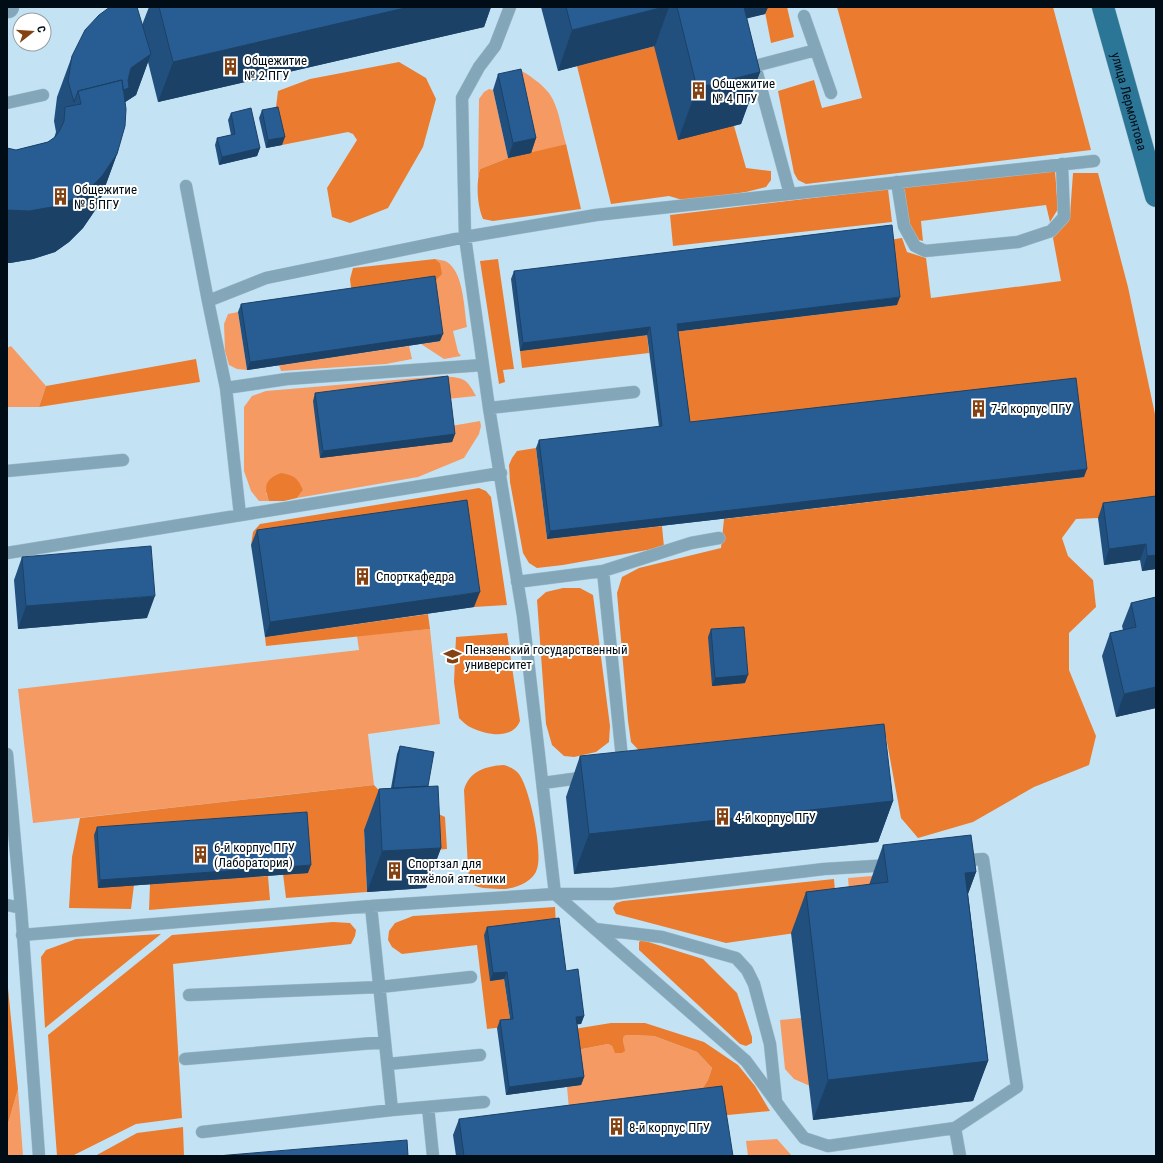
<svg xmlns="http://www.w3.org/2000/svg" width="1163" height="1163" viewBox="0 0 1163 1163" font-family="'Roboto Condensed',sans-serif">
<style>
.green{fill:#f69a63}
.forest{fill:#eb7c2f}
.lines{fill:none;stroke-linecap:round;stroke-linejoin:round}
.service-casing{stroke:#a4c1d0;stroke-width:13}
.minor-casing{stroke:#a4c1d0;stroke-width:23}
.primary-casing{stroke:#a4c1d0;stroke-width:23}
.service{stroke:#83a6b8;stroke-width:12}
.minor{stroke:#83a6b8;stroke-width:22}
.primary{stroke:#2b7596;stroke-width:22}
.wall{fill:#22507e}
.shaded-wall{fill:#1c4167}
.building{fill:#285d93;stroke:#1c4167}
.labels{text-anchor:middle;stroke-width:4;stroke-linejoin:round;paint-order:stroke}
.poi-label{font-size:13px;fill:#000d16;stroke:#fff;text-anchor:start}
.street-label{font-size:13px;fill:#000d16;stroke:#fff}
</style>
<rect width="100%" height="100%" fill="#c3e3f4"/>
<path class="green" d="M 519,69 C 530,76 541,83 549,93 C 559,107 561,128 566,144 L 531,153 L 516,85 Z
M 489,89 L 493,90 L 508,158 L 480,169 L 478,177 L 479,99 L 484,92 Z
M 435,259 C 439,260 444,260 447,262 C 464,273 464,309 467,327 L 453,331 L 458,352 L 461,356 L 444,359 L 421,344 L 440,341 L 432,284 L 440,263 Z
M 238,312 L 247,370 L 237,369 L 229,365 L 225,351 L 224,324 L 228,314 Z
M 11,346 L 46,386 L 39,407 L 7,407 L 7,348 Z
M 409,346 L 412,359 L 386,364 L 281,371 L 279,365 Z
M 442,376 C 463,378 466,377 476,396 L 447,399 L 451,426 L 480,421 L 481,426 L 479,434 L 464,458 L 418,477 L 297,498 L 303,490 L 266,493 L 269,501 L 259,501 L 251,491 L 244,471 L 244,407 L 252,396 L 266,391 Z
M 430,629 L 440,724 L 368,734 L 374,785 L 33,823 L 18,689 L 359,650 L 357,636 Z
M 872,876 L 874,886 L 852,925 L 848,878 Z
M 801,1018 L 810,1086 L 794,1079 L 785,1069 L 780,1020 Z
M 628,1035 L 654,1036 L 697,1052 L 712,1068 L 708,1080 L 701,1091 L 570,1120 L 567,1087 L 581,1085 L 577,1050 L 608,1044 L 612,1046 L 614,1050 L 624,1048 L 623,1040 L 624,1036 Z
M 18,1089 L 23,1156 L 7,1156 L 7,1127 Z
M 777,1139 L 792,1156 L 748,1156 L 746,1141 Z"/>
<path class="forest" d="M 764,7 L 787,7 L 794,37 L 771,43 Z
M 837,7 L 1053,7 L 1091,150 L 806,184 L 798,180 L 794,173 L 778,91 L 814,80 L 822,108 L 862,98 Z
M 655,46 L 734,126 L 746,168 L 771,171 L 771,180 L 766,187 L 746,192 L 686,201 L 669,196 L 611,204 L 577,66 Z
M 399,62 L 426,78 L 436,99 L 423,147 L 388,208 L 350,223 L 332,217 L 327,188 L 357,140 L 353,134 L 348,132 L 282,145 L 275,115 L 278,91 L 310,79 Z
M 566,144 L 581,209 L 493,221 L 483,219 C 477,205 476,184 480,169 L 508,158 Z
M 1055,171 L 1058,209 L 1050,222 L 1046,205 L 921,221 L 923,241 L 919,240 L 910,226 L 903,187 Z
M 1073,173 L 1098,173 L 1128,287 L 1156,419 L 1156,511 L 1098,518 L 1076,519 L 1062,538 L 1068,556 L 1093,580 L 1096,607 L 1069,633 L 1069,670 L 1096,736 L 1089,765 L 1034,787 L 973,822 L 918,838 L 901,818 L 886,737 L 870,735 L 645,757 L 631,742 L 628,721 L 617,593 L 622,577 L 639,568 L 721,548 L 724,519 L 1084,477 L 688,430 L 674,332 L 897,305 L 889,240 L 902,238 L 907,252 L 926,258 L 931,298 L 1061,281 L 1053,238 L 1070,215 Z
M 888,189 L 892,222 L 673,246 L 670,215 Z
M 435,259 L 440,263 L 442,274 L 432,284 L 352,296 L 350,279 L 353,268 Z
M 498,259 L 514,369 L 503,370 L 505,382 L 499,384 L 480,261 Z
M 647,335 L 649,353 L 522,368 L 520,351 Z
M 196,359 L 200,382 L 39,407 L 46,386 Z
M 536,448 L 547,539 L 662,526 L 664,547 L 563,565 L 537,568 L 529,563 L 523,553 L 510,482 L 509,465 L 512,458 L 517,451 Z
M 281,473 C 295,476 297,477 303,490 L 297,498 L 284,501 L 269,501 C 263,485 266,479 281,473 Z
M 479,488 L 486,491 L 491,497 L 507,605 L 474,607 L 461,515 L 251,545 L 253,532 L 260,524 Z
M 563,588 L 580,588 L 593,595 L 610,726 L 609,742 L 596,752 L 574,757 L 564,756 L 552,745 L 546,724 L 537,600 L 546,592 Z
M 428,614 L 430,629 L 266,646 L 265,637 Z
M 507,633 L 520,721 C 512,740 488,735 472,728 C 467,726 463,722 459,718 L 454,682 L 456,637 Z
M 504,765 C 510,767 515,769 519,774 C 530,789 543,852 537,869 C 533,883 512,890 499,889 C 489,888 478,889 470,883 L 468,869 L 464,790 C 469,771 486,766 504,765 Z
M 374,785 L 389,801 L 423,807 L 445,817 L 447,849 L 424,851 L 364,830 L 367,892 L 286,898 L 283,874 L 308,873 L 98,887 L 134,885 L 131,909 L 69,908 L 72,857 L 80,818 Z
M 268,876 L 270,900 L 149,910 L 150,884 Z
M 834,879 L 838,927 L 726,943 L 616,914 L 613,908 L 616,903 L 623,901 Z
M 555,907 L 556,926 L 490,981 L 504,979 L 511,1026 L 487,1029 L 477,945 L 402,954 L 392,947 L 388,940 L 389,931 L 395,923 L 413,916 Z
M 333,922 L 350,923 L 356,930 L 355,936 L 351,944 L 173,964 L 182,1118 L 136,1124 L 72,1156 L 57,1156 L 48,1035 L 172,935 Z
M 161,934 L 45,1028 L 41,957 L 46,950 L 76,939 Z
M 642,940 L 703,959 L 737,993 L 752,1037 L 752,1043 L 746,1046 L 740,1044 L 639,950 L 639,942 Z
M 7,978 L 18,1089 L 7,1127 Z
M 611,1023 L 645,1023 L 704,1042 L 738,1065 L 755,1086 L 770,1111 L 718,1116 L 701,1091 L 708,1080 L 712,1068 L 697,1052 L 654,1036 L 628,1035 L 624,1036 L 623,1040 L 625,1051 L 622,1053 L 615,1053 L 612,1046 L 608,1044 L 577,1050 L 574,1029 Z
M 183,1127 L 184,1156 L 95,1156 L 137,1133 Z"/>
<g class="lines">
<defs>
<path id="service" d="M 510,7 L 495,46 L 479,67 L 462,98 L 465,237 L 489,408 L 523,616 L 555,894 L 613,894 L 824,869 L 891,865
M 804,16 L 831,93
M 7,103 L 43,95
M 897,182 L 904,226 L 915,246 L 925,251 L 1018,242 L 1051,231 L 1064,217 L 1062,164
M 186,186 L 208,301 L 226,388
M 790,194 L 755,66 L 816,50
M 208,301 L 266,278 L 465,237 L 596,215 L 1094,161
M 489,408 L 634,392
M 7,471 L 123,460
M 240,515 L 226,388 L 287,379 L 483,365
M 7,553 L 501,473
M 603,571 L 691,543 L 719,538
M 517,582 L 603,571 L 623,768
M 7,754 L 21,908 L 39,1156
M 543,783 L 587,777
M 7,905 L 21,908
M 371,906 L 392,1110
M 595,929 L 662,937 L 736,958 L 747,970 L 754,984 L 770,1044 L 776,1101
M 22,935 L 371,906 L 555,894 L 746,1061 L 785,1114 L 804,1138 L 828,1146 L 955,1128 L 1017,1087 L 983,859 L 958,861
M 189,995 L 380,987 L 471,977
M 185,1059 L 385,1042
M 388,1064 L 480,1055
M 428,1107 L 433,1156
M 955,1128 L 960,1156
M 202,1132 L 392,1110 L 484,1102"/>
<path id="minor" d="M 7,7 L 8,7"/>
<g id="primary">
<path id="s1" d="M 1103,7 L 1156,196"/>
</g>
</defs>
<use href="#service" class="service-casing"/>
<use href="#minor" class="minor-casing"/>
<use href="#primary" class="primary-casing"/>
<use href="#service" class="service"/>
<use href="#minor" class="minor"/>
<use href="#primary" class="primary"/>
</g>
<path class="wall" d="M 149,7 L 491,7 L 484,27 L 158,102 L 148,62 L 136,95 L 125,102 L 117,154 L 98,206 L 83,228 L 69,242 L 55,252 L 33,259 L 10,263 L 16,150 L 48,142 L 54,138 L 56,132 L 54,121 L 57,97 L 72,56 L 142,25 Z
M 541,7 L 768,7 L 765,14 L 746,18 L 760,72 L 741,124 L 678,140 L 654,46 L 558,71 Z
M 498,74 L 536,138 L 531,153 L 508,158 L 493,90 Z
M 262,110 L 282,145 L 266,148 L 259,118 Z
M 231,113 L 260,148 L 257,156 L 219,165 L 215,145 L 217,138 L 231,135 L 228,120 Z
M 514,271 L 897,305 L 678,331 L 690,422 L 1084,477 L 547,539 L 536,448 L 539,440 L 659,427 L 647,335 L 520,351 L 511,279 Z
M 241,304 L 440,341 L 247,370 L 238,312 Z
M 315,393 L 455,434 L 452,442 L 320,458 L 313,401 Z
M 1156,496 L 1156,569 L 1142,571 L 1140,560 L 1104,565 L 1098,518 L 1103,503 Z
M 257,530 L 474,607 L 265,637 L 251,545 Z
M 22,557 L 147,618 L 18,629 L 14,580 Z
M 1156,597 L 1156,708 L 1116,717 L 1102,656 L 1110,633 L 1123,630 L 1122,626 L 1131,603 Z
M 711,629 L 745,683 L 712,686 L 708,637 Z
M 400,746 L 428,786 L 441,848 L 426,888 L 367,892 L 364,830 L 379,789 L 391,788 L 397,754 Z
M 580,756 L 893,801 L 878,842 L 574,874 L 566,797 Z
M 97,827 L 308,873 L 98,888 L 94,835 Z
M 883,845 L 976,872 L 968,894 L 988,1061 L 973,1101 L 813,1120 L 791,933 L 806,892 L 869,885 Z
M 487,927 L 566,971 L 584,1016 L 581,1024 L 577,1024 L 584,1077 L 581,1085 L 506,1095 L 497,1028 L 500,1020 L 510,1019 L 504,979 L 490,981 L 484,935 Z
M 459,1119 L 733,1156 L 456,1156 L 453,1135 Z"/>
<path class="shaded-wall" d="M 409,7 L 491,7 L 484,27 L 158,102 L 173,62 Z
M 664,7 L 669,7 L 655,46 L 558,71 L 572,30 Z
M 716,7 L 768,7 L 765,14 L 709,28 Z
M 151,54 L 136,95 L 67,141 L 131,68 Z
M 760,72 L 741,124 L 678,140 L 697,88 Z
M 285,137 L 282,145 L 266,148 L 268,140 Z
M 536,138 L 531,153 L 508,158 L 513,143 Z
M 260,148 L 257,156 L 219,165 L 222,157 Z
M 117,154 L 98,206 L 83,228 L 69,242 L 55,252 L 33,259 L 10,263 L 7,263 L 7,210 Z
M 900,297 L 897,305 L 674,332 L 677,324 Z
M 650,327 L 647,335 L 520,351 L 523,343 Z
M 443,334 L 440,341 L 247,370 L 250,362 Z
M 455,434 L 452,442 L 320,458 L 323,451 Z
M 1087,469 L 1084,477 L 547,539 L 550,531 Z
M 1146,544 L 1140,560 L 1104,565 L 1109,549 Z
M 1156,555 L 1156,569 L 1142,571 L 1147,556 Z
M 480,592 L 474,607 L 265,637 L 270,622 Z
M 155,596 L 147,618 L 18,629 L 26,606 Z
M 748,675 L 745,683 L 712,686 L 715,678 Z
M 1156,687 L 1156,708 L 1116,717 L 1124,694 Z
M 893,801 L 878,842 L 574,874 L 589,834 Z
M 441,848 L 426,888 L 367,892 L 382,851 Z
M 311,865 L 308,873 L 98,888 L 100,880 Z
M 976,872 L 961,913 L 965,873 Z
M 507,972 L 504,979 L 490,981 L 493,973 Z
M 584,1016 L 581,1024 L 573,1025 L 576,1017 Z
M 988,1061 L 973,1101 L 813,1120 L 828,1080 Z
M 584,1077 L 581,1085 L 506,1095 L 509,1087 Z"/>
<path class="building" d="M 110,7 L 137,7 L 151,54 L 131,68 L 128,80 L 129,88 L 123,90 L 122,80 L 78,91 L 74,102 L 68,81 L 72,56 L 85,30 L 99,15 Z
M 159,7 L 409,7 L 173,62 Z
M 566,7 L 664,7 L 572,30 Z
M 677,7 L 744,7 L 760,72 L 697,88 Z
M 521,69 L 536,138 L 513,143 L 498,74 Z
M 122,80 L 126,109 L 125,126 L 117,154 L 102,176 L 88,190 L 74,199 L 52,207 L 29,211 L 7,210 L 7,148 L 16,150 L 48,142 L 55,137 L 60,130 L 64,121 L 65,107 L 81,104 L 78,91 Z
M 278,107 L 285,137 L 268,140 L 262,110 Z
M 251,108 L 260,148 L 222,157 L 217,138 L 235,134 L 231,113 Z
M 892,225 L 900,297 L 677,324 L 690,422 L 1076,378 L 1087,469 L 550,531 L 539,440 L 662,426 L 650,327 L 523,343 L 514,271 Z
M 435,276 L 443,334 L 250,362 L 241,304 Z
M 448,376 L 455,434 L 323,451 L 315,393 Z
M 1156,496 L 1156,555 L 1147,556 L 1146,544 L 1109,549 L 1103,503 Z
M 467,500 L 480,592 L 270,622 L 257,530 Z
M 151,546 L 155,596 L 26,606 L 22,557 Z
M 1156,597 L 1156,687 L 1124,694 L 1110,633 L 1136,627 L 1131,603 Z
M 744,627 L 748,675 L 715,678 L 711,629 Z
M 884,724 L 893,801 L 589,834 L 580,756 Z
M 400,746 L 434,752 L 428,786 L 393,788 Z
M 438,786 L 441,848 L 382,851 L 379,789 Z
M 307,812 L 311,865 L 100,880 L 97,827 Z
M 971,835 L 976,872 L 965,873 L 988,1061 L 828,1080 L 806,892 L 888,882 L 883,845 Z
M 559,918 L 566,971 L 578,969 L 584,1016 L 576,1017 L 584,1077 L 509,1087 L 500,1020 L 513,1019 L 507,972 L 493,973 L 487,927 Z
M 722,1086 L 733,1156 L 464,1156 L 459,1119 Z
M 407,1140 L 408,1156 L 217,1156 Z"/>
<defs>
<symbol id="building-bare" viewBox="-9 -9 18 18"><path d="M-4-6H4V6H1V3H-1V6H-4ZM-2.5-4.3h1.7v1.8h-1.7ZM.8-4.3h1.7v1.8H.8ZM-2.5-1h1.7V.8h-1.7ZM.8-1h1.7V.8H.8Z" fill="#844212" stroke="#fff" stroke-width="2.5" paint-order="stroke"/></symbol>
<symbol id="university-bare" viewBox="-9 -9 18 18"><path d="M0-5L7-2L0 1L-7-2ZM-4 1L0 2.5L4 1V4Q0 6-4 4Z" fill="#844212" stroke="#fff" stroke-width="2.5" paint-order="stroke"/></symbol>
</defs>
<g fill-rule="evenodd">
<use href="#building-bare" x="218" y="54" width="25" height="25"/>
<use href="#building-bare" x="686" y="78" width="25" height="25"/>
<use href="#building-bare" x="48" y="184" width="25" height="25"/>
<use href="#building-bare" x="966" y="396" width="25" height="25"/>
<use href="#building-bare" x="350" y="564" width="25" height="25"/>
<use href="#university-bare" x="440" y="644" width="25" height="25"/>
<use href="#building-bare" x="710" y="804" width="25" height="25"/>
<use href="#building-bare" x="188" y="842" width="25" height="25"/>
<use href="#building-bare" x="382" y="858" width="25" height="25"/>
<use href="#building-bare" x="604" y="1114" width="25" height="25"/>
</g>
<g class="labels">
<g class="poi-label">
<text x="244" y="65">Общежитие<tspan x="244" dy="15">№ 2 ПГУ</tspan></text>
<text x="712" y="88">Общежитие<tspan x="712" dy="15">№ 4 ПГУ</tspan></text>
<text x="74" y="194">Общежитие<tspan x="74" dy="15">№ 5 ПГУ</tspan></text>
<text x="991" y="413">7-й корпус ПГУ</text>
<text x="376" y="581">Спорткафедра</text>
<text x="465" y="654">Пензенский государственный<tspan x="465" dy="15">университет</tspan></text>
<text x="735" y="822">4-й корпус ПГУ</text>
<text x="214" y="852">6-й корпус ПГУ<tspan x="214" dy="15">(Лаборатория)</tspan></text>
<text x="408" y="868">Спортзал для<tspan x="408" dy="15">тяжёлой атлетики</tspan></text>
<text x="629" y="1132">8-й корпус ПГУ</text>
</g>
<g class="street-label">
<text dy="5" stroke="none"><textPath href="#s1" startOffset="98">улица Лермонтова</textPath></text>
</g>
</g>
<rect width="1163" height="1163" fill="none" stroke="#000d16" stroke-width="16"/>
<g transform="translate(32 32) rotate(73)"><circle r="19" fill="#ffffff" stroke="#999ea2"/>
<path d="M0-3L7 15L0 10L-7 15Z" fill="#844212"/>
<text y="-6" font-size="11" font-weight="bold" text-anchor="middle" fill="#000d16">С</text>
</g>
</svg>
